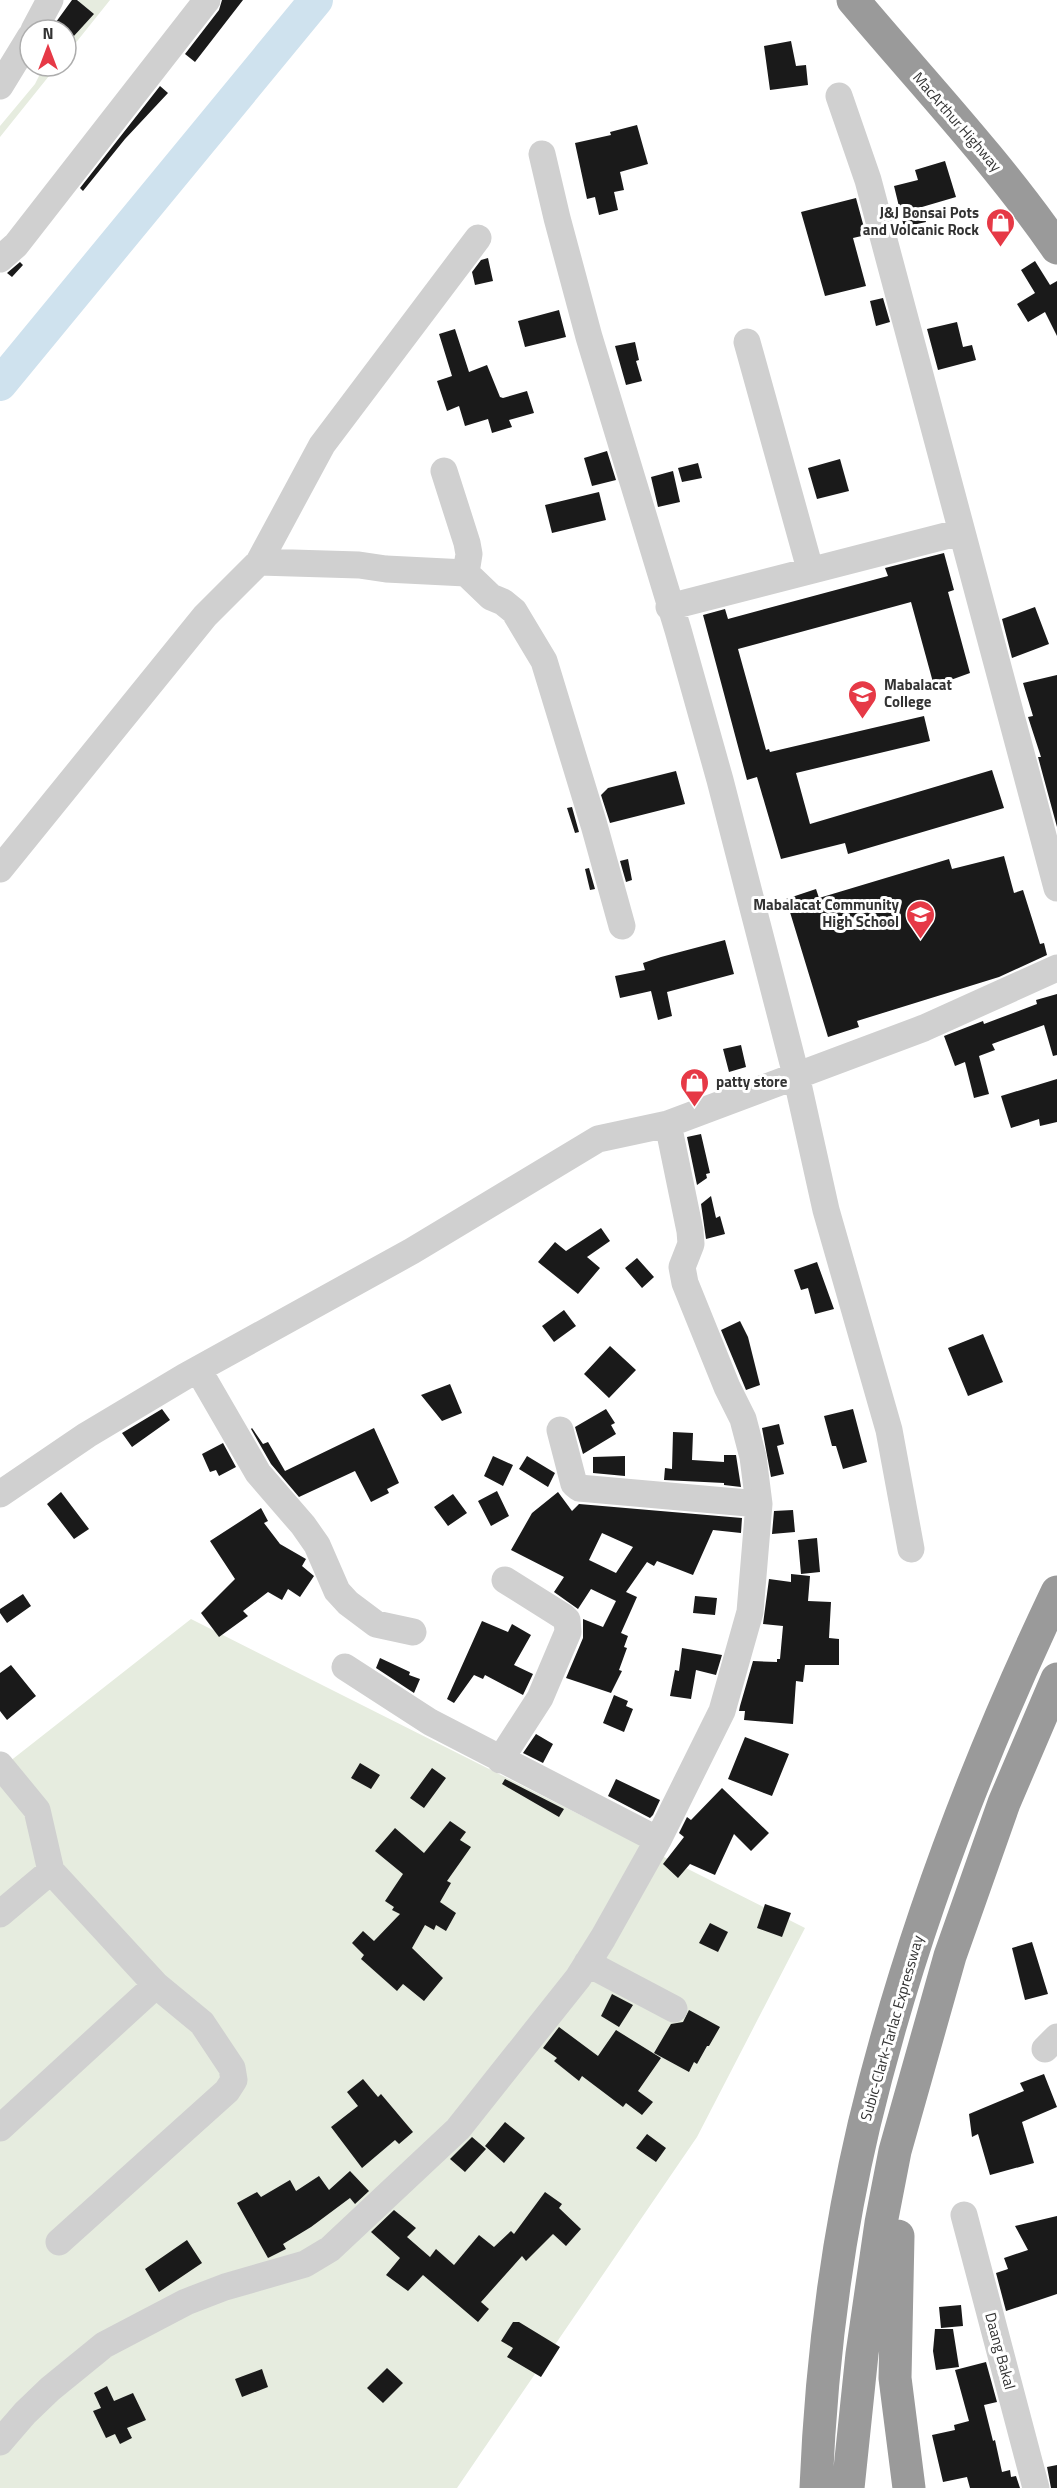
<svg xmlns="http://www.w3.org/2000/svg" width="1057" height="2488" viewBox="0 0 1057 2488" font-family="'Titillium Web',sans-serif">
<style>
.green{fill:#e6ecdf}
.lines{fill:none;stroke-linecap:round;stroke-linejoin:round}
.river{stroke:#cfe2ee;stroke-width:34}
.building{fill:#1a1a1a;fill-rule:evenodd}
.minor{stroke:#d0d0d0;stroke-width:27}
.highway{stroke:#9a9a9a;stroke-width:33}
.labels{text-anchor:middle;stroke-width:6;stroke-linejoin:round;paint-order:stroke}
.street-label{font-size:15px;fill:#333;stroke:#fff}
.poi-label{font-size:15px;font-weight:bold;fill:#333;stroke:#fff;text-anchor:end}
</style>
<rect width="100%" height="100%" fill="#fff"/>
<path class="green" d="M 79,0 L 110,0 L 66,55 L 66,30 L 63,30 Z
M 44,66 L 57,66 L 0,137 L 0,126 L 35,84 Z
M 191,1619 L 805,1928 L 697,2137 L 457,2488 L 0,2488 L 0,1769 Z"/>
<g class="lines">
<path class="river" d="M 0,384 L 316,0"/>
</g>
<path class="building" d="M 72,0 L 77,0 L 94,14 L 73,37 L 56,22 Z
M 222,0 L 243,0 L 195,62 L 185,54 L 219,10 Z
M 791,41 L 796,66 L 806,65 L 808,85 L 770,90 L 764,46 Z
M 160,86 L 168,93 L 125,139 L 83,191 L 80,188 Z
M 637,125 L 648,164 L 620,172 L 624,190 L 614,192 L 618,210 L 599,215 L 595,197 L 587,199 L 575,143 L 611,135 L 610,132 Z
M 945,161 L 956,197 L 922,207 L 926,222 L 904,227 L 894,186 L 918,180 L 915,170 Z
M 856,198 L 866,235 L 853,238 L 866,286 L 825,296 L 801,212 Z
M 488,258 L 493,281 L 475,285 L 472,272 L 481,260 Z
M 1035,261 L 1050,285 L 1057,281 L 1057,336 L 1045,312 L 1028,322 L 1017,304 L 1035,293 L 1021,270 Z
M 20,262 L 23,265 L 12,277 L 7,273 Z
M 883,298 L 890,322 L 876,326 L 870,301 Z
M 559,310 L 566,337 L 525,347 L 518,321 Z
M 957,322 L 963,347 L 972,345 L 976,360 L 938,370 L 927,329 Z
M 455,329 L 469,372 L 487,365 L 500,397 L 503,398 L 527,391 L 534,413 L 509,420 L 512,427 L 492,433 L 488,419 L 465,426 L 459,406 L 447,411 L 437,381 L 452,376 L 439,334 Z
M 635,342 L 639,360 L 636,361 L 642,381 L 626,385 L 615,346 Z
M 607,451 L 616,480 L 592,486 L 584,458 Z
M 840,459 L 849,491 L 817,499 L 808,468 Z
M 698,463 L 702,478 L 682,482 L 678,468 Z
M 673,471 L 680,502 L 658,507 L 651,477 Z
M 599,492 L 606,520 L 552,533 L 545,505 Z
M 944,553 L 954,590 L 948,592 L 970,673 L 934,686 L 911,602 L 738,649 L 766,750 L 769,749 L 770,752 L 924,716 L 930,741 L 796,773 L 810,824 L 992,770 L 1004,808 L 848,854 L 845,843 L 781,859 L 757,777 L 747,780 L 703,615 L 725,609 L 728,619 L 888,576 L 885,568 Z
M 1035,607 L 1049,644 L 1012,658 L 1002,619 Z
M 1057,675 L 1057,827 L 1038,757 L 1041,757 L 1028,717 L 1033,716 L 1023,683 Z
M 676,771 L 685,804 L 610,823 L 601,795 L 608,788 Z
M 572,807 L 579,832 L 575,833 L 567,808 Z
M 1004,856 L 1014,893 L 1023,890 L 1040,944 L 1044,943 L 1047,955 L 999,977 L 857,1021 L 859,1027 L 828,1037 L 786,899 L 816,889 L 819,898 L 949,859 L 952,869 Z
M 628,859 L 632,880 L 626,882 L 620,861 Z
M 589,868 L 595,889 L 590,890 L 585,869 Z
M 725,940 L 734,974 L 667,992 L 672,1016 L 658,1020 L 651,991 L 620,998 L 615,976 L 645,970 L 643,963 L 661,957 Z
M 1057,994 L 1057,1055 L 1053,1056 L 1044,1025 L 992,1044 L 995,1050 L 979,1056 L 989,1094 L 974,1098 L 965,1062 L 955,1066 L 944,1036 L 983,1021 L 984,1024 L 1037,1004 L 1036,1000 Z
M 741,1045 L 746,1067 L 729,1072 L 723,1049 Z
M 1057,1079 L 1057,1122 L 1040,1126 L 1039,1119 L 1011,1128 L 1001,1096 Z
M 701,1134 L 710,1173 L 706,1174 L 707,1178 L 697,1185 L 687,1137 Z
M 711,1196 L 716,1218 L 720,1216 L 725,1234 L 706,1239 L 701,1204 Z
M 601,1228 L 610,1241 L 587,1257 L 600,1268 L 578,1294 L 538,1262 L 555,1242 L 566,1251 Z
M 637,1258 L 654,1277 L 642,1288 L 625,1268 Z
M 817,1262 L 834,1309 L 815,1314 L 808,1288 L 801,1290 L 794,1270 Z
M 564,1310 L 576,1326 L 554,1342 L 542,1326 Z
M 740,1321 L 748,1337 L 760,1385 L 746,1390 L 721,1330 Z
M 983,1334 L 1003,1382 L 968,1396 L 948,1348 Z
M 610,1346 L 636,1370 L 609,1398 L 584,1374 Z
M 450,1384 L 462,1413 L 442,1421 L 421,1395 Z
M 162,1409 L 170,1420 L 132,1447 L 122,1433 Z
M 606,1409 L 615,1423 L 611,1425 L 616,1434 L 583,1454 L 575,1427 Z
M 853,1409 L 867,1462 L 843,1469 L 836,1446 L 832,1446 L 824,1416 Z
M 779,1424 L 784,1444 L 777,1446 L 784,1474 L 771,1477 L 762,1428 Z
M 252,1428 L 263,1444 L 268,1442 L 285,1471 L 374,1428 L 399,1483 L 387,1489 L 389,1493 L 371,1502 L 355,1471 L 299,1497 L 271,1464 L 251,1429 Z
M 673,1432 L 693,1433 L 692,1460 L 724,1462 L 724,1455 L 736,1455 L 741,1487 L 724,1485 L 724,1483 L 664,1480 L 665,1468 L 672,1469 Z
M 223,1443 L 236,1467 L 219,1476 L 216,1470 L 210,1472 L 202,1454 Z
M 493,1456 L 513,1465 L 503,1486 L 484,1476 Z
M 527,1456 L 555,1473 L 548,1487 L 519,1469 Z
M 625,1456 L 625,1476 L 593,1473 L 593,1457 Z
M 497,1491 L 509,1516 L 491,1526 L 478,1501 Z
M 61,1492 L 89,1529 L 74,1539 L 47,1504 Z
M 558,1492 L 572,1511 L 579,1504 L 742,1518 L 741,1533 L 713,1530 L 693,1575 L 657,1561 L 654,1566 L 647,1562 L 626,1592 L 637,1597 L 621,1633 L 628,1636 L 624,1647 L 627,1648 L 619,1670 L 622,1671 L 611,1693 L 566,1678 L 583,1638 L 583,1619 L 603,1627 L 616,1601 L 591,1589 L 578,1609 L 554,1592 L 564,1577 L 511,1550 L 532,1513 ZM 602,1533 L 633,1547 L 616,1573 L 589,1560 Z
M 453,1494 L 467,1513 L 448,1526 L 434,1507 Z
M 261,1508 L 268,1521 L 264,1523 L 280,1544 L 306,1559 L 302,1566 L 314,1576 L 300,1597 L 288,1589 L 282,1600 L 268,1592 L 243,1611 L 248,1616 L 219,1637 L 201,1613 L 235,1579 L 210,1541 Z
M 793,1510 L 795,1532 L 772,1534 L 774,1511 Z
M 817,1538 L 820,1572 L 801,1574 L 798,1540 Z
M 791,1574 L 810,1576 L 808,1601 L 831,1602 L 829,1638 L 839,1639 L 839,1665 L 805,1665 L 803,1682 L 796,1681 L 793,1724 L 744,1720 L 745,1711 L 739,1711 L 740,1706 L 753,1661 L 777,1662 L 777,1659 L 780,1659 L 783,1626 L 763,1624 L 769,1579 L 791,1582 Z
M 23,1594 L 31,1606 L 7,1623 L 0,1613 L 0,1609 Z
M 695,1596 L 717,1598 L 715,1615 L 693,1613 Z
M 482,1621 L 508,1632 L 512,1624 L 531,1635 L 514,1665 L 533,1674 L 523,1695 L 485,1675 L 483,1679 L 474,1675 L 454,1703 L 447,1699 Z
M 682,1648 L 722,1655 L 716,1675 L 696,1670 L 691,1699 L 670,1696 L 675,1670 L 679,1671 Z
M 380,1658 L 410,1672 L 409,1675 L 420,1679 L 414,1693 L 376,1668 Z
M 11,1665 L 36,1696 L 7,1720 L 0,1711 L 0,1673 Z
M 614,1695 L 628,1701 L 626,1706 L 633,1709 L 624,1732 L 603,1723 Z
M 536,1734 L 553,1744 L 543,1763 L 523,1753 Z
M 745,1737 L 789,1754 L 772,1796 L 728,1779 Z
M 360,1763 L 380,1775 L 371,1789 L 351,1778 Z
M 432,1768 L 446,1778 L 424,1808 L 410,1798 Z
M 505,1779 L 564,1809 L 559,1817 L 502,1784 Z
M 616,1779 L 660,1800 L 653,1815 L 650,1818 L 608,1796 Z
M 722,1788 L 769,1833 L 751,1851 L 734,1834 L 715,1875 L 690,1864 L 678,1878 L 663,1864 L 684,1837 L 679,1833 L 687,1817 L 691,1820 Z
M 450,1821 L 466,1832 L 460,1840 L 471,1847 L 447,1881 L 451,1883 L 440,1902 L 456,1913 L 446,1931 L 436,1925 L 434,1930 L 425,1925 L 412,1948 L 443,1978 L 424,2001 L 403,1984 L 397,1991 L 361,1959 L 364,1955 L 352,1943 L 363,1931 L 374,1941 L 400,1914 L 392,1910 L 394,1907 L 385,1901 L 403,1874 L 375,1851 L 395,1828 L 424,1853 Z
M 765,1904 L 791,1913 L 782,1937 L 757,1928 Z
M 710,1923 L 728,1932 L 718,1952 L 699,1943 Z
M 1032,1942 L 1048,1994 L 1025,2000 L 1012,1948 Z
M 612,1994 L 633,2005 L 619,2027 L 601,2016 Z
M 689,2010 L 720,2027 L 709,2046 L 707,2046 L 697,2064 L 694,2062 L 689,2072 L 654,2053 L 671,2024 L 683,2022 Z
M 559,2027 L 598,2056 L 616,2030 L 661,2058 L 638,2091 L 653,2102 L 642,2115 L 626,2103 L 623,2107 L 582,2076 L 579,2081 L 554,2061 L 557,2058 L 543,2048 Z
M 1044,2074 L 1057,2107 L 1022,2122 L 1034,2163 L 990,2175 L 978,2134 L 972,2137 L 969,2114 L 1024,2091 L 1020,2083 Z
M 363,2079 L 378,2097 L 381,2094 L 413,2132 L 399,2144 L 395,2140 L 362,2168 L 331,2127 L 358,2106 L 347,2092 Z
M 505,2122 L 525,2138 L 504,2163 L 485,2146 Z
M 647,2134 L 666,2148 L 656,2162 L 636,2148 Z
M 472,2137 L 486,2149 L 465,2172 L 450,2159 Z
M 350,2171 L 369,2191 L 355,2204 L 350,2198 L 311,2227 L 283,2244 L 286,2249 L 268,2258 L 237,2203 L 257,2192 L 261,2197 L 290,2180 L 296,2191 L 319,2176 L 329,2190 Z
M 545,2192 L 562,2204 L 559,2208 L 581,2229 L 566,2246 L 553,2234 L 526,2261 L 522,2256 L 481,2302 L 489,2309 L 478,2322 L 423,2275 L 408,2291 L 386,2275 L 400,2258 L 371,2232 L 394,2210 L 416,2228 L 407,2237 L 430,2257 L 436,2249 L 454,2265 L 479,2235 L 494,2247 L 511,2231 L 514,2234 Z
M 1057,2216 L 1057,2294 L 1006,2311 L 996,2273 L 1008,2269 L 1004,2258 L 1028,2250 L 1015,2226 Z
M 187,2240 L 202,2263 L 159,2292 L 145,2269 Z
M 961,2305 L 963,2326 L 941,2328 L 939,2307 Z
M 513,2322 L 519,2322 L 560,2347 L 541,2377 L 507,2357 L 513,2348 L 501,2341 Z
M 935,2329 L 953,2329 L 959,2367 L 936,2370 L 933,2351 Z
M 986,2362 L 997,2402 L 984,2405 L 993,2441 L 995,2440 L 1002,2472 L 1010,2470 L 1011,2477 L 1016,2476 L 1020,2488 L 970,2488 L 967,2477 L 943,2482 L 932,2435 L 955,2430 L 954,2425 L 969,2421 L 955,2370 Z
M 387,2368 L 403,2383 L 383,2403 L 367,2388 Z
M 262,2369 L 268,2387 L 242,2397 L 235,2379 Z
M 107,2386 L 114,2401 L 133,2393 L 146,2420 L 127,2428 L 132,2438 L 120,2444 L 115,2434 L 106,2438 L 93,2411 L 101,2408 L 94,2393 Z
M 1057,2465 L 1057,2488 L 1051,2488 L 1047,2467 Z"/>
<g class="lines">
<path class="minor" d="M 34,30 L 50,0
M 0,86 L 30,37
M 839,96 L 868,180 L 1057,888
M 542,154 L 557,218 L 589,337 L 678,630 L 720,780 L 796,1075 L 826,1210 L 889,1430 L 911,1549
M 0,259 L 16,245 L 207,0
M 747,342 L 810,569
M 444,471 L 467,543 L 469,554 L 466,573
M 259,562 L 359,565 L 386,569 L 466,573 L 491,597 L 503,602 L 514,611 L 544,661 L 594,825 L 622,926
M 669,607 L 961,532
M 0,869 L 205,616 L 259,562 L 322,445 L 478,238
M 199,1371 L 258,1473 L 303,1525 L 317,1545 L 337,1591 L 348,1603 L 376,1624 L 413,1632
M 560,1430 L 574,1484 L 579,1488 L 759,1504
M 0,1494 L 87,1435 L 184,1377 L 412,1251 L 598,1139 L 668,1124 L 924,1028 L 1057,968
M 345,1667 L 430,1722 L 658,1840
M 500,1760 L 540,1698 L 568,1632 L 567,1620 L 564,1617 L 505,1580
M 0,1765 L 37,1810 L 51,1871 L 156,1985 L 202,2023 L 232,2068 L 234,2080 L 227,2091 L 59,2242
M 0,1914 L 51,1871
M 587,1963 L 674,2009
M 1045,2049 L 1057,2037
M 0,2128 L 156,1985
M 964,2215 L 1036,2488
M 0,2442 L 25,2413 L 50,2389 L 104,2345 L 186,2302 L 225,2287 L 305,2264 L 330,2249 L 458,2129 L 578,1978 L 603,1938 L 658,1840 L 722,1711 L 750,1612 L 759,1504 L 753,1457 L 743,1419 L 727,1387 L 685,1283 L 682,1267 L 691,1244 L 690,1231 L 668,1124"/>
<path class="highway" d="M 853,0 C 922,82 996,160 1057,248
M 898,2236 L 895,2378 L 909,2488
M 816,2488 C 821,2366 836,2244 864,2125 C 908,1942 976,1762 1057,1592
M 848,2488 L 862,2354 L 881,2223 L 895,2151 L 950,1956 L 1004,1803 L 1057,1679"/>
</g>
<defs>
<symbol id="shop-pin" viewBox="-11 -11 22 30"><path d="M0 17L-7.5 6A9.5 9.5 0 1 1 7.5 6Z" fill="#e63946" stroke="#fff"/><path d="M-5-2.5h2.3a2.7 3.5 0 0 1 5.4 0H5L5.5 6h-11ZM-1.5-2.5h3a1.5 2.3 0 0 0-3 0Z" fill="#fff"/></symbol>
<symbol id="university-pin" viewBox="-11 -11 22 30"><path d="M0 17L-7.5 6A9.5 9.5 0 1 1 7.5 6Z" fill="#e63946" stroke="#fff"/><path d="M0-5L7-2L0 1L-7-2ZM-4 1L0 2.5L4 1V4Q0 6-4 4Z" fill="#fff"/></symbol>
<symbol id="school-pin" viewBox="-11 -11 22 30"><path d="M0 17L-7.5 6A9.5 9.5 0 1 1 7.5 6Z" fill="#e63946" stroke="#fff"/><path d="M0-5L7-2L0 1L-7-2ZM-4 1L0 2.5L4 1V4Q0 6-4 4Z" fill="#fff"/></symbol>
</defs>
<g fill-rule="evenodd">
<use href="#shop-pin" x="984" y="206" width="33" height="45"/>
<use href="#university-pin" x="846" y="678" width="33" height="45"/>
<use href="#school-pin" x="904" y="898" width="33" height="45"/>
<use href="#shop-pin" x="678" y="1066" width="33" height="45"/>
</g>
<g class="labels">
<g class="street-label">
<text transform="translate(957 122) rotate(49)" y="5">MacArthur Highway</text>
<text transform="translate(892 2028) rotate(-74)" y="5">Subic-Clark-Tarlac Expressway</text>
<text transform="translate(1000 2351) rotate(75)" y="5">Daang Bakal</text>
</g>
<g class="poi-label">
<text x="979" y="218">J&amp;J Bonsai Pots<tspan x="979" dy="17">and Volcanic Rock</tspan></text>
<text x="884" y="690" text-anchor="start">Mabalacat<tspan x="884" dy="17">College</tspan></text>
<text x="899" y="910">Mabalacat Community<tspan x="899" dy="17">High School</tspan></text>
<text x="716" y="1087" text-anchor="start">patty store</text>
</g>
</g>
<g transform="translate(48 48)"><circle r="28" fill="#ffffff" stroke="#adadad" stroke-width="1.5"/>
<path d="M0-4.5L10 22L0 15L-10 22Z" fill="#e63946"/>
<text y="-9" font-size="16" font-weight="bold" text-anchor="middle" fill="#333333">N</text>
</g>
</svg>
